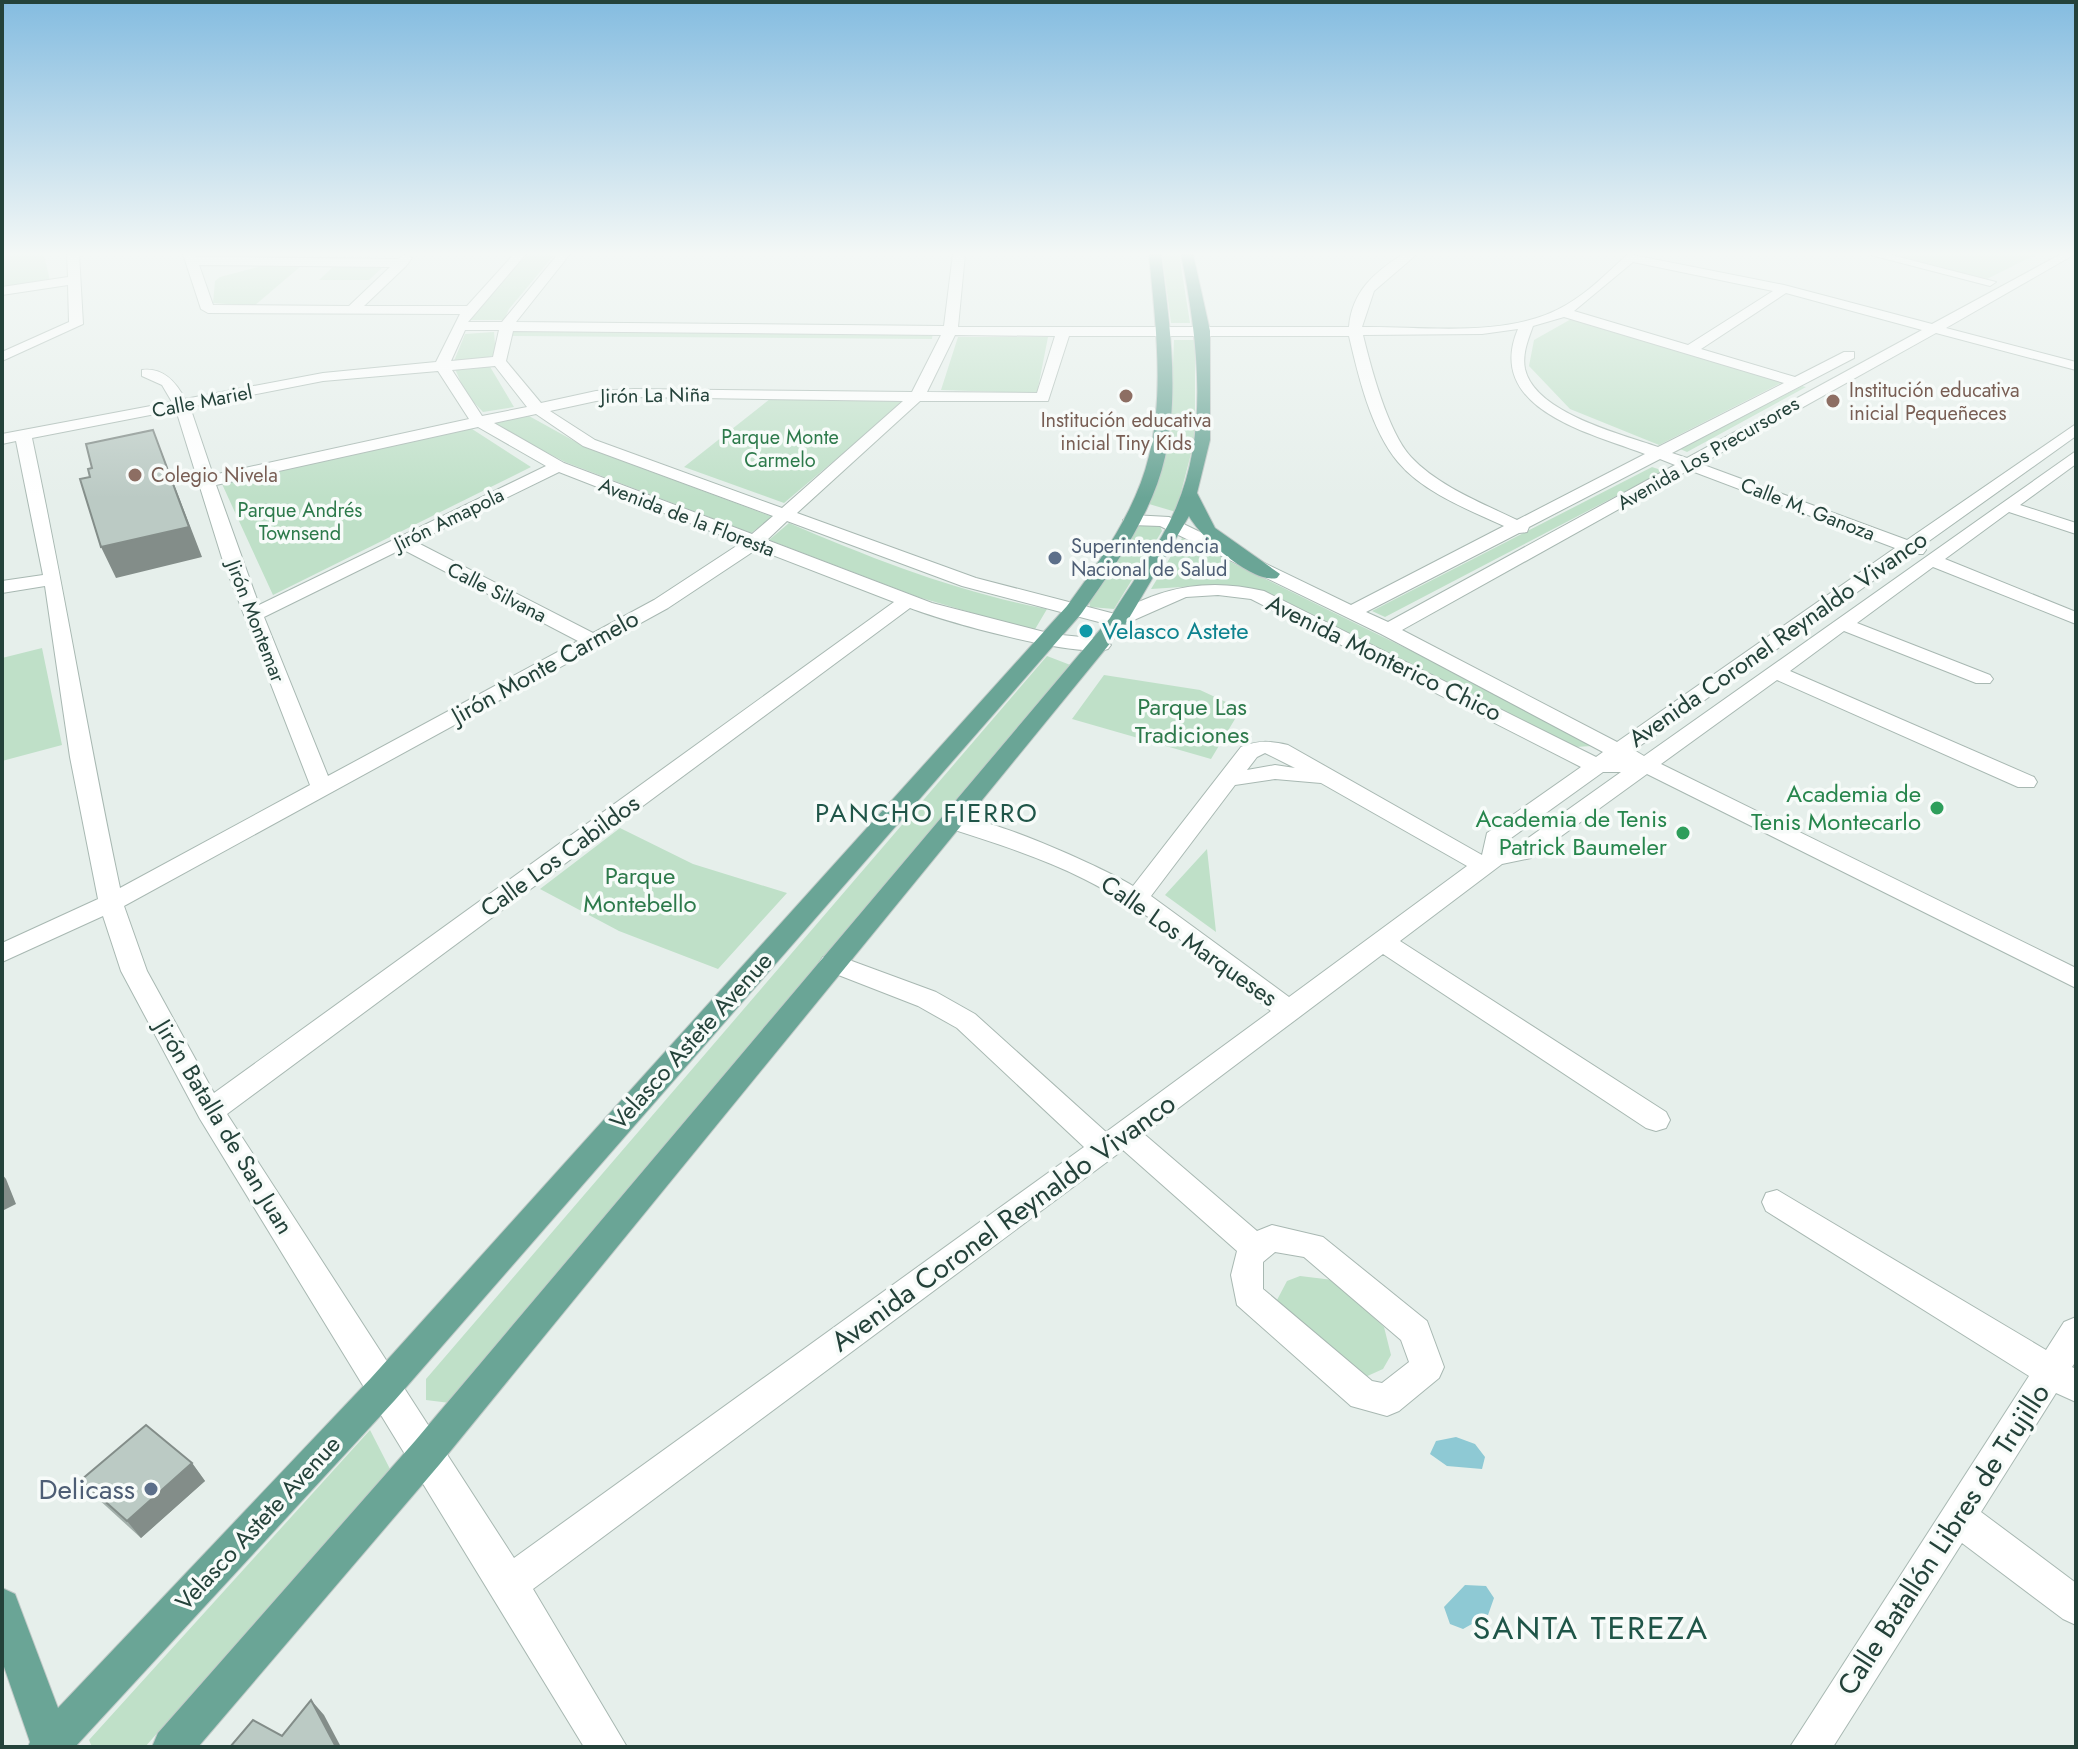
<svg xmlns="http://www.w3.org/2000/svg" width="2078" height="1749" viewBox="0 0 2078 1749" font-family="Jost,sans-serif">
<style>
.green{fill:#bfe0c8}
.water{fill:#8ec9d4}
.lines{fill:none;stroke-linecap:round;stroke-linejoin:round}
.minor-casing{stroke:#a8b8b2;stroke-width:2}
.major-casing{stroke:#c2cac8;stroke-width:2}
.minor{fill:#fff;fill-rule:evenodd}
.major{fill:#6aa596;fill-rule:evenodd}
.wall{fill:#a1aea9}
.shaded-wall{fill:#838d89}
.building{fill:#bbcac4;stroke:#838d89;stroke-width:2}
.education-dot{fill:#8d6e63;stroke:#f7fbf9;stroke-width:3}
.service-dot{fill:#5c6f8a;stroke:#f7fbf9;stroke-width:3}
.culture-dot{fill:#0f9aa8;stroke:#f7fbf9;stroke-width:3}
.leisure-dot{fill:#2e9e5b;stroke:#f7fbf9;stroke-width:3}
.labels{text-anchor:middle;stroke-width:7;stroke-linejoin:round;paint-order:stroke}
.far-education-label{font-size:20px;fill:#785e54;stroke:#f7fbf9;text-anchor:start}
.far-street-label{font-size:20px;fill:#24423a;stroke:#f7fbf9}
.far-park-label{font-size:20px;fill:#2d7a4b;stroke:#f7fbf9}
.far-service-label{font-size:20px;fill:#4e5e75;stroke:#f7fbf9;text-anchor:start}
.culture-label{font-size:24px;fill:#0d838f;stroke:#f7fbf9;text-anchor:start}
.street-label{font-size:24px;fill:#24423a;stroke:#f7fbf9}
.park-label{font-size:24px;fill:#2d7a4b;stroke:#f7fbf9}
.leisure-label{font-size:24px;fill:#27864d;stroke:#f7fbf9;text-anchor:end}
.neighbourhood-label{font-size:26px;letter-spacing:2px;fill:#1f5548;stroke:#f7fbf9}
.near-street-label{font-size:28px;fill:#24423a;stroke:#f7fbf9}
.near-service-label{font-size:28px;fill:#4e5e75;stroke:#f7fbf9;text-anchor:end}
.near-neighbourhood-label{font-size:32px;letter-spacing:2px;fill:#1f5548;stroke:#f7fbf9}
</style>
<rect width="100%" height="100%" fill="#e6efeb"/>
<path class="green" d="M 2,254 L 44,254 L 50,281 L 2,289 Z
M 528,254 L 555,254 L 509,309 L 504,320 L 469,320 Z
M 1162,254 L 1179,254 L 1190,323 L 1171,323 Z
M 1879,254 L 2037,254 L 1987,279 Z
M 262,266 L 301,266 L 254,306 L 213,303 L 215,281 L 220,277 Z
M 334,266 L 384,266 L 369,280 L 319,280 Z
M 1573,318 L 1783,382 L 1659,445 L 1570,409 L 1529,366 L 1534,340 Z
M 524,328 L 933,331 L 932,339 L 512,336 L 512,331 Z
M 494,332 L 496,356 L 454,361 L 465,334 Z
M 958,337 L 1048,337 L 1037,393 L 941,390 Z
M 1174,340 L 1195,340 L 1195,438 L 1176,512 L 1149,504 L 1170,435 Z
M 489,365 L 514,407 L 483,412 L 466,394 L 455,369 Z
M 1802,386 L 1806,387 L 1687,452 L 1680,449 Z
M 770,399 L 905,401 L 784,503 L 684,467 Z
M 529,416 L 585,447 L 773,517 L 751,533 L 565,462 L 491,423 Z
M 469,427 L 531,467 L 273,595 L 222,484 Z
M 1652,467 L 1664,471 L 1385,617 L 1372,611 Z
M 789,523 C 873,559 957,592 1047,609 L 1034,631 L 918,597 L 769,540 Z
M 1139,524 L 1160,526 L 1162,531 L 1114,609 L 1090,607 L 1089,602 Z
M 1182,538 L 1590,739 L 1592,746 L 1575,747 L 1245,587 L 1212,585 L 1151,589 Z
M 42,648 L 62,745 L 2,761 L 2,658 Z
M 1047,656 L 1073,666 L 450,1403 L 426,1400 L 426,1379 Z
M 1104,675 L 1200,690 L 1241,709 L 1211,759 L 1072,719 Z
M 620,828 L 693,864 L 787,893 L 718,969 L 619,931 L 540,889 Z
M 1207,849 L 1216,932 L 1165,895 Z
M 1300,1276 L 1333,1280 L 1384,1327 L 1391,1355 L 1383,1369 L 1363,1378 L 1278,1310 L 1277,1300 L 1287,1281 Z
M 370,1430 L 390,1469 L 145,1747 L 92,1747 L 89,1740 Z"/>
<path class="water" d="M 1456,1437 L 1475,1444 L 1485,1457 L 1482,1469 L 1447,1466 L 1430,1454 L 1436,1441 Z
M 1465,1585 L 1486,1586 L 1494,1598 L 1488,1615 L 1463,1629 L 1450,1624 L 1444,1607 Z"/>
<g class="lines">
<defs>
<path id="minor" d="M 67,254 L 79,254 L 83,324 L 2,361 L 2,352 L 69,322 L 68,285 L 2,295 L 2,287 L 68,277 Z
M 183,254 L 195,254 L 196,257 L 398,259 L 406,254 L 412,258 L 406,266 L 364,306 L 467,306 L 514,254 L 526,254 L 468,322 L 502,322 L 558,254 L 570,254 L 516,322 L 944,326 L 953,254 L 965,254 L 958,327 L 1349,327 C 1352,291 1375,272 1403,254 L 1417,254 L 1374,291 L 1362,327 C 1425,326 1509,339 1566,305 C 1589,292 1608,272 1628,254 L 1784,285 L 1932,324 L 2061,254 L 2075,254 L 1946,328 L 2076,362 L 2076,370 L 1936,333 L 1701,464 L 1907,540 L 2076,424 L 2076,436 L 1922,546 L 1926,550 L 1923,554 L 1911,554 L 1634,750 L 1644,756 L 2076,451 L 2076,464 L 2020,505 L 2076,523 L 2076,534 L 2009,512 L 1945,559 L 2076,612 L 2076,624 L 1933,567 L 1857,623 L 1990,675 L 1993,679 L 1990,683 L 1976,683 L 1844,631 L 1790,671 L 2034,777 L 2037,782 L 2034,787 L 2018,787 L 1777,680 L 1661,764 L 2076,968 L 2076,988 L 1647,774 L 1531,858 L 1502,864 L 1400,941 L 1666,1112 L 1670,1120 L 1666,1128 L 1656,1131 L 1646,1128 L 1383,954 L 1144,1134 L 1257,1231 L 1272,1225 L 1323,1237 L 1427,1321 L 1444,1367 L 1439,1378 L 1399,1411 L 1387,1416 L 1351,1406 L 1237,1305 L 1231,1275 L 1237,1251 L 1123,1150 L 533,1589 L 627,1747 L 584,1747 L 200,1119 L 121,971 L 103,916 L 2,962 L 2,943 L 98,899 L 70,757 L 45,586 L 2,593 L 2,581 L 43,575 L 16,441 L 2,444 L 2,434 L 172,402 L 162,385 L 142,376 L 142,370 C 163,367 176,382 185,399 L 323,373 L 436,362 L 460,314 L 208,313 L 201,309 ZM 1633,262 L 1773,291 L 1688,345 L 1574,311 ZM 199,265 L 390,267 L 349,306 L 213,305 ZM 1786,293 L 1922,330 L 1687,458 L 1672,453 L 1854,358 L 1854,352 L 1844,352 L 1795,377 L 1701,349 ZM 1564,317 L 1784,383 L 1658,447 C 1621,434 1535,413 1525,369 C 1522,354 1528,340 1533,326 ZM 1518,329 C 1484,409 1590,433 1645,454 L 1517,520 C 1482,503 1438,486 1411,457 C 1388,432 1371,368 1363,335 L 1482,334 ZM 465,330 L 499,330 L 493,357 L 451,361 ZM 513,331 L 941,335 L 912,392 L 634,389 L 596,391 L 541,403 L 506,361 ZM 955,335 L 1055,336 L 1037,393 L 927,392 ZM 1069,336 L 1349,336 C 1358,375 1371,430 1398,462 C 1424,493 1469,510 1504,526 L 1351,605 L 1169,517 L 1132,515 L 1123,520 L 1132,525 L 1160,526 L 1381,634 L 1603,752 L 1596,757 L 1264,591 C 1209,578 1163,586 1115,614 L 976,578 L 797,513 L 920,401 L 1048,401 ZM 495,366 L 527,407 L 482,416 L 452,370 ZM 438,371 L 469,419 L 213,475 L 190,407 L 323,381 ZM 634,397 L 903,401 L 782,508 L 595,440 L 550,411 L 596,401 ZM 176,410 L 222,558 L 310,785 L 120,888 C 88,738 64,587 32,438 ZM 536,414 L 583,446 L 773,516 L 752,534 L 564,463 L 494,423 ZM 478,427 L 546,466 L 259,605 L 216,485 ZM 1660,459 L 1675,465 L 1388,622 L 1366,612 L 1519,533 L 1527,532 L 1529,527 ZM 1689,470 L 1895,548 L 1617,742 L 1402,630 ZM 559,472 L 741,543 L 654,600 L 593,633 L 416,542 ZM 787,521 L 962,586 L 1118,627 L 1186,597 L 1218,595 L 1251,599 L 1581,767 L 1487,833 L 1482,855 L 1288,745 C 1269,741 1259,740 1241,747 L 1133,886 C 1104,868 975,809 945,817 L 941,822 L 945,827 C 992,842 1040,857 1084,879 C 1152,913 1211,963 1271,1011 L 1106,1132 L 975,1014 L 936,992 L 841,957 L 823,957 L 819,963 L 823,969 L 918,1006 L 957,1028 L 1084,1147 L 514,1558 L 227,1114 L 910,608 C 947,622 1074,658 1108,649 L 1111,645 L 1101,639 L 1052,634 L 932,603 L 767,540 ZM 402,549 L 578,641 L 328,776 L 264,617 ZM 757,549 L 894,602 L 214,1093 L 147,971 L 124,906 L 668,608 ZM 1265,753 L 1295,768 L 1275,765 L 1247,770 L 1257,757 ZM 1603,772 L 1621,772 L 1517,846 L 1507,848 L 1507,841 ZM 1275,779 L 1321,783 L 1467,866 L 1289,997 L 1151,896 L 1235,785 ZM 1275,1252 L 1304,1257 L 1401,1340 L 1409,1362 L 1382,1383 L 1372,1381 L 1263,1289 L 1263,1262 Z
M 1867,254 L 1887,254 L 1996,282 L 1990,286 Z
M 1777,1190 L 2046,1350 L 2064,1322 L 2076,1317 L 2076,1361 L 2072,1367 L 2076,1369 L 2076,1402 L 2056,1393 L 1981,1512 L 2076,1583 L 2076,1625 L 2063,1619 L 1962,1543 L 1833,1747 L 1790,1747 L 2029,1376 L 1766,1211 L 1762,1202 L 1766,1193 Z"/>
<path id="major" d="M 1149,254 L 1161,254 C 1169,320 1180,391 1165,457 C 1152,515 1114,567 1081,614 L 395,1400 L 75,1747 L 28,1747 L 30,1742 L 2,1661 L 2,1588 L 15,1594 L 58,1708 L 371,1378 L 1067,606 C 1100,561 1136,511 1149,456 C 1165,390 1155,320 1149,254 Z
M 1181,254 L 1193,254 L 1210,331 L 1210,440 L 1197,493 L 1215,528 L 1280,574 L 1277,578 C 1253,584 1200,537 1189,516 L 1125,625 L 439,1465 L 198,1747 L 152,1747 L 158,1733 L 415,1441 L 1110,618 C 1131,583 1160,546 1176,508 C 1210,429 1197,335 1181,254 Z"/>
</defs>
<use href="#minor" class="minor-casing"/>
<use href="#major" class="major-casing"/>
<use href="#minor" class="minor"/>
<use href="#major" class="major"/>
</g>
<path class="wall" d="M 192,1463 L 205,1481 L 141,1538 L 96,1497 L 81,1480 Z"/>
<path class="shaded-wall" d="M 153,430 L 202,557 L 116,578 L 101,547 Z
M 2,1174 L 6,1179 L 16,1204 L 2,1211 Z
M 192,1463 L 205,1481 L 141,1538 L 127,1521 Z
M 311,1700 L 324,1715 L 341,1747 L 336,1747 Z"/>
<path class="building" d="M 153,430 L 189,527 L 101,547 L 80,479 L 90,477 L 88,469 L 92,468 L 86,444 Z
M 146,1425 L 192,1463 L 127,1521 L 81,1480 Z
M 311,1700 L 336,1747 L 230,1747 L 253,1720 L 282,1736 Z"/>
<linearGradient id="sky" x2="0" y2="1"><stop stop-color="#84bce0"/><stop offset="0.51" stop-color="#f4f8f6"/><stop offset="1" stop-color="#f4f8f6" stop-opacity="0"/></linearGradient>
<rect width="2078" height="498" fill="url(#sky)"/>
<g class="education-dot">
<circle cx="1126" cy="396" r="8"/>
<circle cx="1833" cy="401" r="8"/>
<circle cx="135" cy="475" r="8"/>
</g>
<g class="service-dot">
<circle cx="1055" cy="558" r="8"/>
<circle cx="151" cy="1489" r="8"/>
</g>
<circle class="culture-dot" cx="1086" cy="631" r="8"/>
<g class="leisure-dot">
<circle cx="1937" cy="808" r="8"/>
<circle cx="1683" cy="833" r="8"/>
</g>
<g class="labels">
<g class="far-education-label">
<text x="1849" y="397">Institución educativa<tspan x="1849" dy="23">inicial Pequeñeces</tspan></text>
<text x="1126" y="427" text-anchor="middle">Institución educativa<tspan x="1126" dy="23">inicial Tiny Kids</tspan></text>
<text x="151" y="482">Colegio Nivela</text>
</g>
<g class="far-street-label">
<text transform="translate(655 395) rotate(-1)" y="7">Jirón La Niña</text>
<text transform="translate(202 401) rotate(-11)" y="7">Calle Mariel</text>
<text transform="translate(1708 453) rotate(-30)" y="7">Avenida Los Precursores</text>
<text transform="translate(1808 509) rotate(21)" y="7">Calle M. Ganoza</text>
<text transform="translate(687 517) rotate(21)" y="7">Avenida de la Floresta</text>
<text transform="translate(449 519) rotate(-26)" y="7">Jirón Amapola</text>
<text transform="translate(497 592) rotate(27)" y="7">Calle Silvana</text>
<text transform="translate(256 621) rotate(69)" y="7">Jirón Montemar</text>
</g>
<g class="far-park-label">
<text x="780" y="444">Parque Monte<tspan x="780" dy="23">Carmelo</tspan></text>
<text x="300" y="517">Parque Andrés<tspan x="300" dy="23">Townsend</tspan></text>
</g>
<g class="far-service-label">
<text x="1071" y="553">Superintendencia<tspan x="1071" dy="23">Nacional de Salud</tspan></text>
</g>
<g class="culture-label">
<text x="1102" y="639">Velasco Astete</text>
</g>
<g class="street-label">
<text transform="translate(1778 639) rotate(-35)" y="8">Avenida Coronel Reynaldo Vivanco</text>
<text transform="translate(1384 658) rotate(26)" y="8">Avenida Monterico Chico</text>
<text transform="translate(545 667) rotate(-29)" y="8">Jirón Monte Carmelo</text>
<text transform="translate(560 856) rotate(-36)" y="8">Calle Los Cabildos</text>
<text transform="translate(1189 941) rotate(35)" y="8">Calle Los Marqueses</text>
<text transform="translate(691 1041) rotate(-48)" y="8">Velasco Astete Avenue</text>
<text transform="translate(224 1127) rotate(59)" y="8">Jirón Batalla de San Juan</text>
<text transform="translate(258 1523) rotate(-47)" y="8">Velasco Astete Avenue</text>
</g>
<g class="park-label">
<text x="1192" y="715">Parque Las<tspan x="1192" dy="28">Tradiciones</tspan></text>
<text x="640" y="884">Parque<tspan x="640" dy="28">Montebello</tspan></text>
</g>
<g class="leisure-label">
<text x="1921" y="802">Academia de<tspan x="1921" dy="28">Tenis Montecarlo</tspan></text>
<text x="1667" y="827">Academia de Tenis<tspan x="1667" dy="28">Patrick Baumeler</tspan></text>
</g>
<g class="neighbourhood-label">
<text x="927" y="822">PANCHO FIERRO</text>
</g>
<g class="near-street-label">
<text transform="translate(1003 1222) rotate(-36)" y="10">Avenida Coronel Reynaldo Vivanco</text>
<text transform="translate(1943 1539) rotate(-57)" y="10">Calle Batallón Libres de Trujillo</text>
</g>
<g class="near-service-label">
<text x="135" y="1499">Delicass</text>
</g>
<g class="near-neighbourhood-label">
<text x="1591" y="1639">SANTA TEREZA</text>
</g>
</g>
<rect width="2078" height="1749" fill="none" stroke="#24423a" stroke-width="8"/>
</svg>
